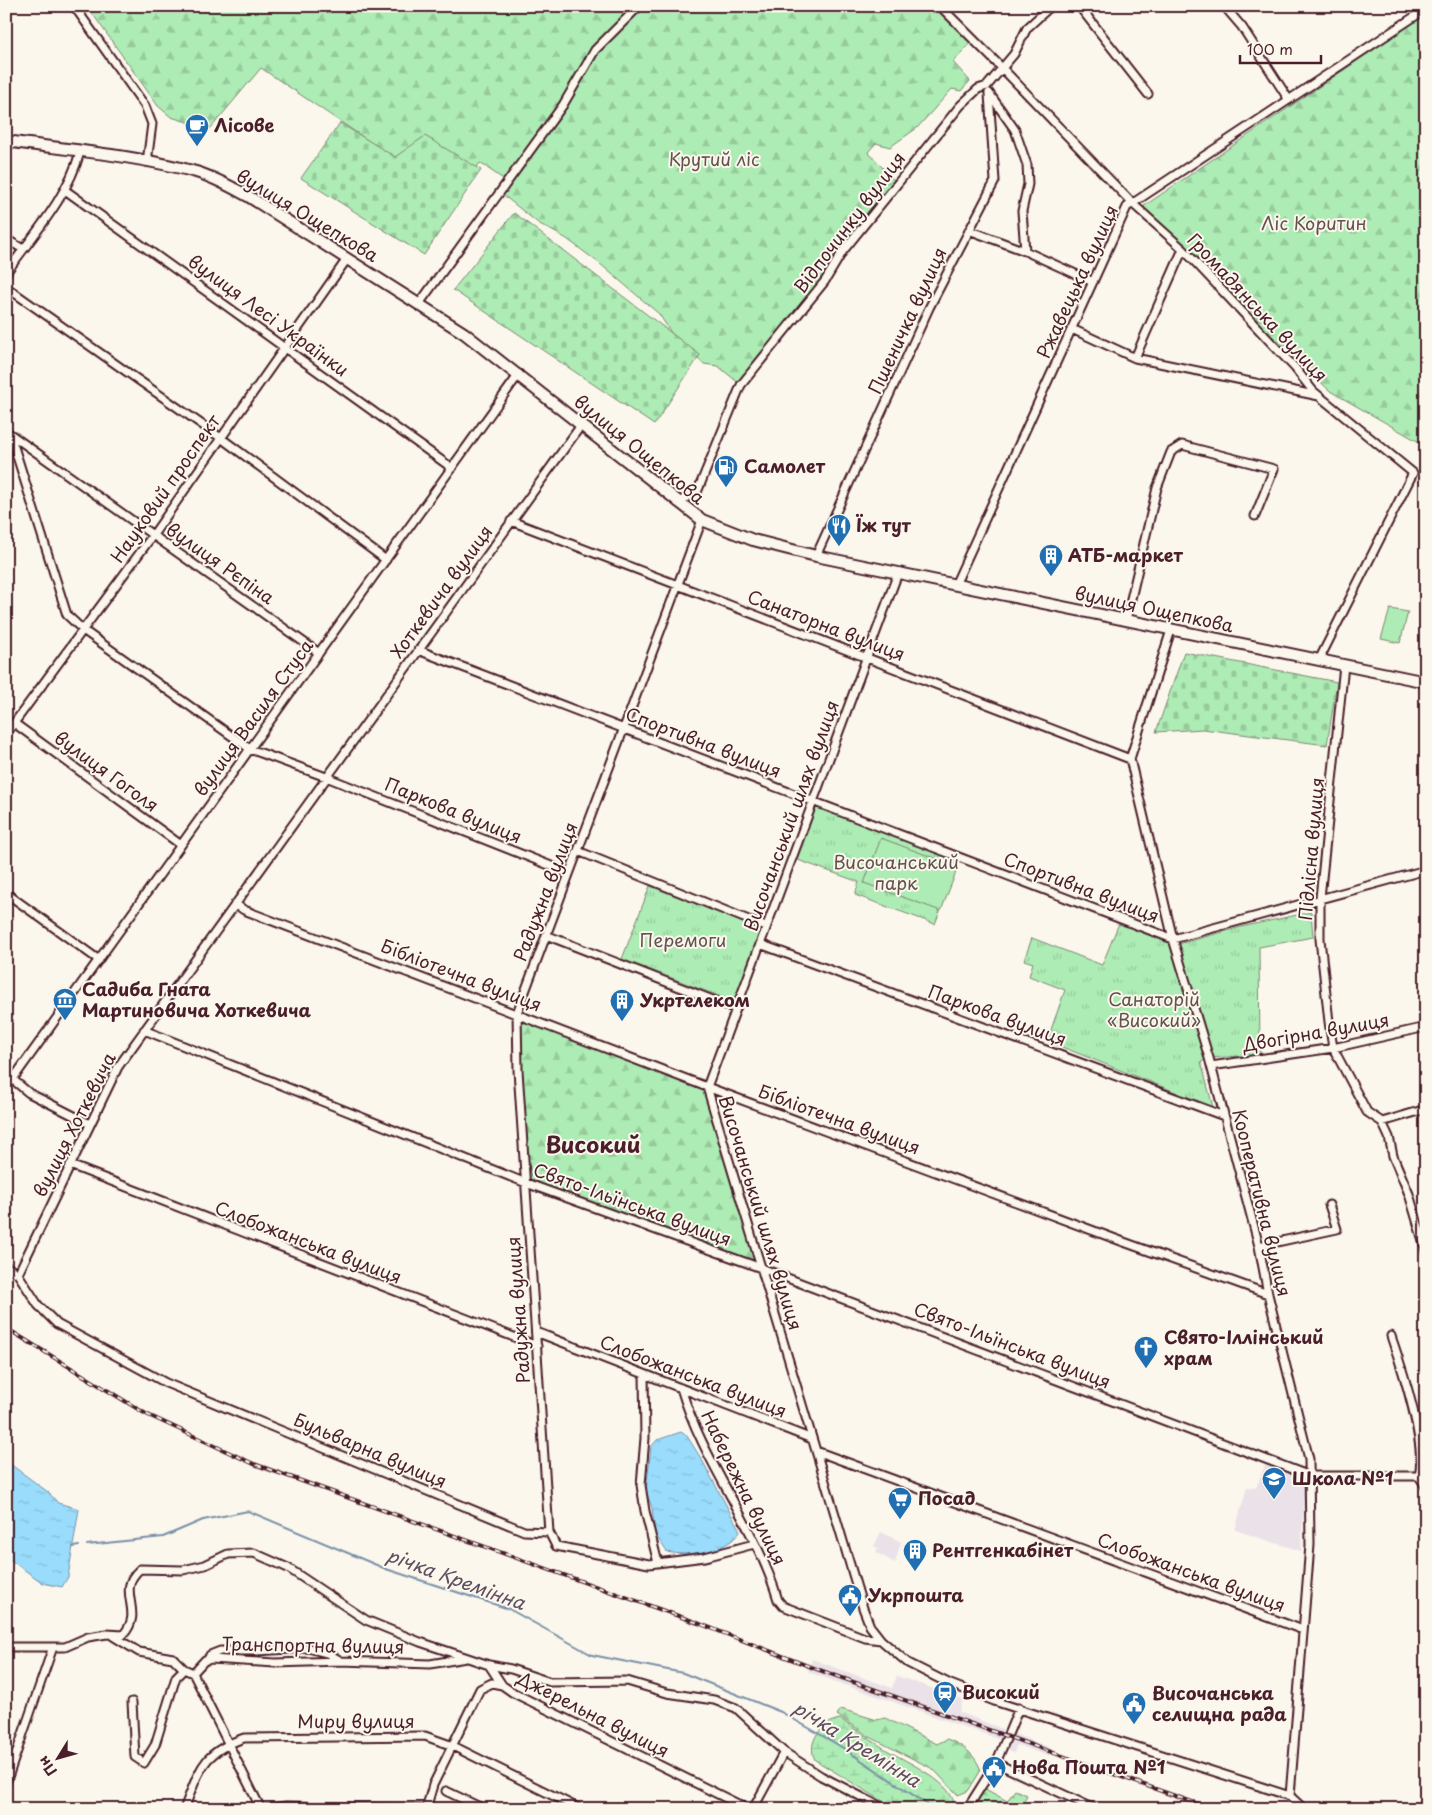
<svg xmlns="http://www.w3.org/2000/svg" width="1432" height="1815" viewBox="0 0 1432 1815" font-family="'Playpen Sans',sans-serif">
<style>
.built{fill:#eae2e8}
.grass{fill:url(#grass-tufts);stroke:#7c8670}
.forest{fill:url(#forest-firs);stroke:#7c8670}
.wetland{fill:url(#wetland-marsh);stroke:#7c8670}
.cemetery{fill:url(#cemetery-stones);stroke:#7c8670}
.pitch{fill:#adecb4;stroke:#7c8670}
.water{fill:url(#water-ripples);stroke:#7990a8}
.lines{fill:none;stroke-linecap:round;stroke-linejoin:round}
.stream{stroke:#7990a8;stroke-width:2}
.minor-casing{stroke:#4a1f2b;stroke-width:11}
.highway-casing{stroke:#4a1f2b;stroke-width:14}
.minor{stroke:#fbf7ec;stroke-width:7}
.highway{stroke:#fbf7ec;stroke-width:10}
.rail-casing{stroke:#4a1f2b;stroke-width:4}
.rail{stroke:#fbf7ec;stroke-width:2;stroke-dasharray:5.5;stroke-linecap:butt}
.labels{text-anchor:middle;stroke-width:4;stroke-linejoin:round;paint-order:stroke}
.poi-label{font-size:18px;font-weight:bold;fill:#4a1f2b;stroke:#fbf7ec;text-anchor:start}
.park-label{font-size:18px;fill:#63524d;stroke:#fbf7ec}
.street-label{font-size:18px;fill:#4a1f2b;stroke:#fbf7ec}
.water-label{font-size:19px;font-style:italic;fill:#5e4e5f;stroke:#fbf7ec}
.district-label{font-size:22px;font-weight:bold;fill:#4a1f2b;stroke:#fbf7ec}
</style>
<defs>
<pattern id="grass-tufts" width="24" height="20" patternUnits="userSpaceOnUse" patternTransform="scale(1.25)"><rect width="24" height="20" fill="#adecb4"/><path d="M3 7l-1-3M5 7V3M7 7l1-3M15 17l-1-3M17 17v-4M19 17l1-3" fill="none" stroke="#96ca9b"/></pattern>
<pattern id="forest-firs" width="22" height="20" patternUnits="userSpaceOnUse" patternTransform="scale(1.25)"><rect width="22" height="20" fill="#adecb4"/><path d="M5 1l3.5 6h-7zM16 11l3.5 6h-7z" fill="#96ca9b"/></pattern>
<pattern id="wetland-marsh" width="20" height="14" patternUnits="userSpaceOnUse" patternTransform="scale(1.25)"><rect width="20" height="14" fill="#adecb4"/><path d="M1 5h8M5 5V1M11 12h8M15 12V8" fill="none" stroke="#96ca9b"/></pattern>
<pattern id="cemetery-stones" width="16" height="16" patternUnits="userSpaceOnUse" patternTransform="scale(1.25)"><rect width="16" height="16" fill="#adecb4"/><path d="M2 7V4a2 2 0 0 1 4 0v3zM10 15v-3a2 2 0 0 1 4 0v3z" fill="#96ca9b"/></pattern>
<pattern id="water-ripples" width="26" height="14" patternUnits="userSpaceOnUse" patternTransform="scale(1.25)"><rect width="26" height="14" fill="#99dcfb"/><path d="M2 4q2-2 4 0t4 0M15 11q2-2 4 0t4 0" fill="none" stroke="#85bcd7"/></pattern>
</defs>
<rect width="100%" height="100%" fill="#fbf7ec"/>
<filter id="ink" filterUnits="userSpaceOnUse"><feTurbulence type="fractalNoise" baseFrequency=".02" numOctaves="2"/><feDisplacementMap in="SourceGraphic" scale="10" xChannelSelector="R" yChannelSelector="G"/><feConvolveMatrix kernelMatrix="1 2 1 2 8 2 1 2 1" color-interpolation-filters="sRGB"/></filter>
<g filter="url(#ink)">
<path class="built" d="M 1265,1465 L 1305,1479 L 1301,1551 L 1235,1530 L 1247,1487 L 1256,1488 Z
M 881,1532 L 901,1542 L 895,1563 L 876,1552 L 878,1548 L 874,1546 Z
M 812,1659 L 892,1688 L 897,1676 L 963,1699 L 959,1712 L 1051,1748 L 1048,1756 L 1017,1745 L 1014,1753 L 1004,1749 L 1007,1742 L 808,1672 Z"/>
<path class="grass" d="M 816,805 L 959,861 L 935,924 L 855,895 L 859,882 L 795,859 Z
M 650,886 L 765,930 L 737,1003 L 622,959 Z
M 1311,912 L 1313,937 L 1259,947 L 1260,1055 L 1209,1058 L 1201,1062 L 1213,1107 L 1047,1041 L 1065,990 L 1029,976 L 1033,963 L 1024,960 L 1032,938 L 1102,965 L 1119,923 L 1175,945 L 1241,927 Z"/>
<path class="forest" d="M 87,6 L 942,6 L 973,40 L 953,62 L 970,81 L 961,91 L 952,89 L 917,128 L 890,147 L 876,143 L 868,152 L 895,181 L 828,266 L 810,298 L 741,385 L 718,366 L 704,364 L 677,342 L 659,314 L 599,263 L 567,239 L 538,223 L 503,195 L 509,183 L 480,163 L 453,198 L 261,68 L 210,129 L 171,117 L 158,106 Z
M 1426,14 L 1426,446 L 1330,391 L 1144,214 L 1144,206 Z
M 517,1013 L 707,1087 L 761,1268 L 526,1183 Z
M 841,1709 L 877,1720 L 885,1718 L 937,1744 L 947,1739 C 964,1746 973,1752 981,1770 L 968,1791 L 958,1795 L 933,1769 L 868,1736 L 837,1715 Z
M 982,1787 L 1007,1801 L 1015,1790 L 1027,1795 L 1020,1809 L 973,1809 L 969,1804 Z"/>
<path class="wetland" d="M 840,1719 C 854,1728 867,1738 882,1747 C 902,1760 949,1779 954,1803 L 950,1809 L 896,1809 L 815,1760 C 806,1742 822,1722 840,1719 Z"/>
<path class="cemetery" d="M 340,123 L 395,157 L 425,136 L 481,170 L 424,255 L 301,178 Z
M 514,213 L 700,355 L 654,425 L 453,290 Z
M 1184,652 L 1337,682 L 1327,745 L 1203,729 L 1156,732 Z"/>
<path class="pitch" d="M 1390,609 L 1408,612 L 1400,643 L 1381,639 Z
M 881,838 L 958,867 L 941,911 L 864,883 Z"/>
<path class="water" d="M 681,1432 L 687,1436 L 702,1460 L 740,1531 C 729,1552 688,1557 667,1552 L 655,1534 L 652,1508 L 646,1491 L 651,1447 L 657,1440 Z
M 6,1461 L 48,1492 L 58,1503 L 79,1509 L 68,1577 L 62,1587 L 43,1583 L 6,1557 Z"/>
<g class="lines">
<path class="stream" d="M 87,1545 L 163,1537 L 203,1520 L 248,1511 L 386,1569 L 509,1609 L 592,1655 L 683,1673 L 781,1712 L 840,1746 L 934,1809
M 73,1547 L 79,1546"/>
<defs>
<path id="minor" d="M 74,6 L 145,106 L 152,124 L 147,162
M 940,6 L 1002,68 L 1133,204 L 1183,249 L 1295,368 L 1313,391 L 1413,473 L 1319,660
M 1079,6 L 1148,94
M 1224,6 L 1242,27 L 1289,100
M 987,86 L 1014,54 L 1027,28 L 1051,6
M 989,93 L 1015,130 L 1027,165 L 1028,184 L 1022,211 L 1025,251
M 65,190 L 452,468
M 969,230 L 1025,251 L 1093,282
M 6,239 L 23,249
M 6,273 C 33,235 68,197 80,152
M 6,287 L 221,438 L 386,560
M 419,304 L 563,105 L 595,50 L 639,6
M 1072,329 L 1135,358 L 1319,396
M 1135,358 L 1183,249
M 6,431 L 319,653
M 10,434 L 67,615 L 83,630 L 250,749 L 326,777 L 569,873
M 678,503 L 698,490 L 741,385 L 825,281 L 843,251 L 960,106 L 978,89 L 987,86
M 702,520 L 517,1013 L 518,1070 L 549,1532 L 556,1546 L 649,1564 L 705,1557 L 754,1544
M 511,521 L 1130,759
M 816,556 L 929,308 L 995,181 L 989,94
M 955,585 L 1127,207 L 1426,9
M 1126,620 L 1157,488 L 1171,452 L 1182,445 L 1274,469 L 1255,516
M 1171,630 L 1130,759 L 1173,939 L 1209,1058 L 1259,1246 L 1268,1294 L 1309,1459 L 1310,1545 L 1290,1796
M 418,650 L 1173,939 L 1426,870
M 1344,665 L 1320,898 L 1320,939 L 1329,1022 L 1333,1048 L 1367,1112 L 1382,1122 L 1389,1137 L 1393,1156 L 1409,1194 L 1426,1251
M 14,723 L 181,845
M 6,734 L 153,535 L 347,259
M 578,851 L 766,927
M 6,893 L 99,960
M 235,904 L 244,910 L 707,1087 L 1121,1241 L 1268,1294
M 546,935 L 736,1009
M 760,944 L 1224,1116
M 144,1030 L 526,1183 L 761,1268 L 1310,1476 L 1419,1476
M 1211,1066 L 1333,1048 L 1426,1027
M 6,1074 L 29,1093 L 90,1124
M 13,1079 L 519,374
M 1382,1122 L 1426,1109
M 70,1165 L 537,1346
M 1259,1246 L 1337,1229 L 1329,1205
M 6,1266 L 18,1274 L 38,1305 L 57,1324 L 166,1383 L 524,1531 L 549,1532
M 18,1274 L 118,1067 L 582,424
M 536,1332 L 812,1439
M 1391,1336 C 1402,1368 1427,1445 1419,1476 L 1426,1487
M 644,1374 L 645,1438 L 641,1485 L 645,1511 L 658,1563
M 681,1388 C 703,1463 756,1526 778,1600 L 783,1606 L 865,1638 L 881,1640 L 908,1663 L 948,1683 L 994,1701 L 1290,1796 L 1304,1809
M 816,1451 L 1303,1630
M 113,1636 L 139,1652 L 173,1658 L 184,1669 L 193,1673
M 881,1640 L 870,1626 L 863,1608 L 707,1087 L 898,573
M 6,1647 L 65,1647 L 88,1637 L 107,1634 L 123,1635 C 146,1610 114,1592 140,1569 L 183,1570 L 205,1565 L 228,1554 L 254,1553 L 288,1568 L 366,1620 L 420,1642 L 489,1665 L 511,1669 L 550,1682 L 627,1681 L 667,1693 L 714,1700 L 736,1708 L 784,1752 L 821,1776 L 885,1809
M 208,1660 L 210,1655 L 220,1651 L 256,1651 L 308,1648 L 327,1653 L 341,1661
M 489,1665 L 502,1685 L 512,1692 L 748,1809
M 193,1673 L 205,1660 L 211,1659 L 275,1663 L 341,1661 L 430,1664 L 466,1658
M 193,1673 L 261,1809
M 132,1702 L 135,1757 L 144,1763 L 155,1745 L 176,1677 L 184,1669
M 996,1763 L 1095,1809
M 6,1783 L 53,1647
M 446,1791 L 484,1809
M 184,1809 C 200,1770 201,1753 244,1738 L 425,1736 L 453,1746 L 580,1809
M 266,1809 L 286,1806 L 423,1809
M 426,1809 L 433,1785 L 480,1689 L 492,1683 L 502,1685
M 753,1809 L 784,1752
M 967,1809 L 996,1763 L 1019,1708"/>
<path id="highway" d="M 6,141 C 69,150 135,155 196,172 C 214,177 231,187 248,196 L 464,333 L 702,520 L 753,540 L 816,556 L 1426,682"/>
</defs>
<use href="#minor" class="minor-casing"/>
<use href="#highway" class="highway-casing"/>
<use href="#minor" class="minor"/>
<use href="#highway" class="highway"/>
<defs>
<path id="rail" d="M 6,1328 L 146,1414 L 254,1464 L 698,1623 L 811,1667 L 1212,1809"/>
</defs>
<use href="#rail" class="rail-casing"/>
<use href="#rail" class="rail"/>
</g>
</g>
<defs>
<symbol id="cafe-pin" viewBox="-11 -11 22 30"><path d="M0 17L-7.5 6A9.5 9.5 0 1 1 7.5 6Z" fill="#1f6fb2" stroke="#fbf7ec"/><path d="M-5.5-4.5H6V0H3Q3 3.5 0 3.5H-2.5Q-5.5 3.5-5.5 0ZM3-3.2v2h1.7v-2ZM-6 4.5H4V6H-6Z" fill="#fff"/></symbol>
<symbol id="fuel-pin" viewBox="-11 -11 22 30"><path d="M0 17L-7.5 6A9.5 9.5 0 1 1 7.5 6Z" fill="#1f6fb2" stroke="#fbf7ec"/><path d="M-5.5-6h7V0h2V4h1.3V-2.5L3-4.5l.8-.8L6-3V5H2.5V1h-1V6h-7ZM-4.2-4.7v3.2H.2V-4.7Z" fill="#fff"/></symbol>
<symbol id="restaurant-pin" viewBox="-11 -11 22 30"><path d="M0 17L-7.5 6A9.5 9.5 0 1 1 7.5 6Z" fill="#1f6fb2" stroke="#fbf7ec"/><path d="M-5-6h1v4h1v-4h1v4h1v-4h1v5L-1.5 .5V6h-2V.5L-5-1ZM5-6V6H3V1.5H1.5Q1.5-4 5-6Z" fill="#fff"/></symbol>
<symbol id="building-pin" viewBox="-11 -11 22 30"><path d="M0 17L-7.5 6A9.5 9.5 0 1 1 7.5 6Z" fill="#1f6fb2" stroke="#fbf7ec"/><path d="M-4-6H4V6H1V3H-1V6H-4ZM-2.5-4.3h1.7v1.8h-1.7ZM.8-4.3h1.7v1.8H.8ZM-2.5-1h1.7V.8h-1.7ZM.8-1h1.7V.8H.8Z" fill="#fff"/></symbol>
<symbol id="museum-pin" viewBox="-11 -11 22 30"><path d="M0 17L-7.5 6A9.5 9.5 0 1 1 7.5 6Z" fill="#1f6fb2" stroke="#fbf7ec"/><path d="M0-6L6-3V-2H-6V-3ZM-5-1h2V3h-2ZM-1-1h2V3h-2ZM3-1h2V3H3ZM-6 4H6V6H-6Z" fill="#fff"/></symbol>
<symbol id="church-pin" viewBox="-11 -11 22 30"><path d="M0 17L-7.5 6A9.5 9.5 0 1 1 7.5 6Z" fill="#1f6fb2" stroke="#fbf7ec"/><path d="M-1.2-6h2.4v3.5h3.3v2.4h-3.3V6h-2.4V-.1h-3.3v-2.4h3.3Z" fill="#fff"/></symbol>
<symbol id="school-pin" viewBox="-11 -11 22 30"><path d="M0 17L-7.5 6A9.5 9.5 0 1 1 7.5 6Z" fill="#1f6fb2" stroke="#fbf7ec"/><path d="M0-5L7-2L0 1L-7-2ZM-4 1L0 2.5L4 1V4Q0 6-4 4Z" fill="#fff"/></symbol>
<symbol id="supermarket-pin" viewBox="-11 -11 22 30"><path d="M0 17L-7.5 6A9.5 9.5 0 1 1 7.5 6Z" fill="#1f6fb2" stroke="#fbf7ec"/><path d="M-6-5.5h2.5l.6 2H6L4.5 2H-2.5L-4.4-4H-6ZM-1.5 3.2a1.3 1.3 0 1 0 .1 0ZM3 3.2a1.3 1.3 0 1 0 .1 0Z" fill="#fff"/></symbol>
<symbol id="civic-pin" viewBox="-11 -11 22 30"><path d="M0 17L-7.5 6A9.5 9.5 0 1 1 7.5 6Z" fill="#1f6fb2" stroke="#fbf7ec"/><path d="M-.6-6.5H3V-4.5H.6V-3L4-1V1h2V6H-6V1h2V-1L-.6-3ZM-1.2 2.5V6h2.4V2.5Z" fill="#fff"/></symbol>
<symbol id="station-pin" viewBox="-11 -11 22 30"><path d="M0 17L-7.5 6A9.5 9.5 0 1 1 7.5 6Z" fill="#1f6fb2" stroke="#fbf7ec"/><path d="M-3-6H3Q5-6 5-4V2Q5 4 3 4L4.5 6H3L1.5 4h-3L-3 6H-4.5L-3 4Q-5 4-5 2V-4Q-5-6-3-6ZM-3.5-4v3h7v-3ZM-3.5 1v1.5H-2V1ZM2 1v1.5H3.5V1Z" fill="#fff"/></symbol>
</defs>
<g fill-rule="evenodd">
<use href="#cafe-pin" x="183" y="112" width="28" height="38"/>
<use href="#fuel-pin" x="712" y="453" width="28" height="38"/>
<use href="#restaurant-pin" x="825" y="512" width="28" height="38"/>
<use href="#building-pin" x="1037" y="542" width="28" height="38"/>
<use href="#museum-pin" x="51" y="986" width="28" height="38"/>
<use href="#building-pin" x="608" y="987" width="28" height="38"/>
<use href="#church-pin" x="1132" y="1334" width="28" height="38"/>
<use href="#school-pin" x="1260" y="1465" width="28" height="38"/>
<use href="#supermarket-pin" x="886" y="1485" width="28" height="38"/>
<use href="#building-pin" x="901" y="1537" width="28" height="38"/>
<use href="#civic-pin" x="836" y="1582" width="28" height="38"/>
<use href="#station-pin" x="931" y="1679" width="28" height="38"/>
<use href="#civic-pin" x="1120" y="1690" width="28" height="38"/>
<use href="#civic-pin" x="980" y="1754" width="28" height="38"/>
</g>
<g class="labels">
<g class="poi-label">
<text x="214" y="132">Лісове</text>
<text x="744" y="473">Самолет</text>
<text x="856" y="532">Їж тут</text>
<text x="1068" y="562">АТБ-маркет</text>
<text x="82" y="996">Садиба Гната<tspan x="82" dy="21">Мартиновича Хоткевича</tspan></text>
<text x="640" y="1007">Укртелеком</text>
<text x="1164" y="1344">Свято-Іллінський<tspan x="1164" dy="21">храм</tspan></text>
<text x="1292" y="1485">Школа №1</text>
<text x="918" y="1505">Посад</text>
<text x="932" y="1557">Рентгенкабінет</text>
<text x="868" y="1602">Укрпошта</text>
<text x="962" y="1699">Високий</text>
<text x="1152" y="1700">Височанська<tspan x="1152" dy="21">селищна рада</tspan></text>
<text x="1012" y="1774">Нова Пошта №1</text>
</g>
<g class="park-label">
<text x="714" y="166">Крутий ліс</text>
<text x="1314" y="230">Ліс Коритин</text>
<text x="896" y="869">Височанський<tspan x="896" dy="21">парк</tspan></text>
<text x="683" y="947">Перемоги</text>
<text x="1154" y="1006">Санаторій<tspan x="1154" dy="21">«Високий»</tspan></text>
</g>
<g class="street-label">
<text transform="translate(307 216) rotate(31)" y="6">вулиця Ощепкова</text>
<text transform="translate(850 223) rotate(-53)" y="6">Відпочинку вулиця</text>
<text transform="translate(1078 282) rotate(-65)" y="6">Ржавецька вулиця</text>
<text transform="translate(1257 308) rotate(47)" y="6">Громадянська вулиця</text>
<text transform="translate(268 316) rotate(36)" y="6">вулиця Лесі Українки</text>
<text transform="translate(908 321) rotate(-65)" y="6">Пшеничка вулиця</text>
<text transform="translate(639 450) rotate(39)" y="6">вулиця Ощепкова</text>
<text transform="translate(166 489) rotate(-55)" y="6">Науковий проспект</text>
<text transform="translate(220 564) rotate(35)" y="6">вулиця Рєпіна</text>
<text transform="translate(442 592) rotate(-54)" y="6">Хоткевича вулиця</text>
<text transform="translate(1154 610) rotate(12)" y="6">вулиця Ощепкова</text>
<text transform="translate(826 626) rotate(21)" y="6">Санаторна вулиця</text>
<text transform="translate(254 718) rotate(-54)" y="6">вулиця Василя Стуса</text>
<text transform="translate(703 743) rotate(21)" y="6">Спортивна вулиця</text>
<text transform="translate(106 772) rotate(36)" y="6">вулиця Гоголя</text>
<text transform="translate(453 811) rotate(22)" y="6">Паркова вулиця</text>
<text transform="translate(792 816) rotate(-70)" y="6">Височанський шлях вулиця</text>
<text transform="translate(1312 849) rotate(-85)" y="6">Підлісна вулиця</text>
<text transform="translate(1081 888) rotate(21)" y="6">Спортивна вулиця</text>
<text transform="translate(546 892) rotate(-69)" y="6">Радужна вулиця</text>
<text transform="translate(461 976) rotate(21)" y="6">Бібліотечна вулиця</text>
<text transform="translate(997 1016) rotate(20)" y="6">Паркова вулиця</text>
<text transform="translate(1316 1033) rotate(-10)" y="6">Двогірна вулиця</text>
<text transform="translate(839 1120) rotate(20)" y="6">Бібліотечна вулиця</text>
<text transform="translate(75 1125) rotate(-63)" y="6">вулиця Хоткевича</text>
<text transform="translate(1261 1203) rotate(76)" y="6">Кооперативна вулиця</text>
<text transform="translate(632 1205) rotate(20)" y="6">Свято-Ільїнська вулиця</text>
<text transform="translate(760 1213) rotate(73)" y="6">Височанський шлях вулиця</text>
<text transform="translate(308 1243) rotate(21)" y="6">Слобожанська вулиця</text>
<text transform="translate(519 1310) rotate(-94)" y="6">Радужна вулиця</text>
<text transform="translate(1012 1346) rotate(21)" y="6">Свято-Ільїнська вулиця</text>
<text transform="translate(693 1377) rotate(21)" y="6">Слобожанська вулиця</text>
<text transform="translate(370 1451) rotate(23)" y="6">Бульварна вулиця</text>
<text transform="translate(743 1488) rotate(64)" y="6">Набережна вулиця</text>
<text transform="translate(1191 1573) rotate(20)" y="6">Слобожанська вулиця</text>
<text transform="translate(313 1646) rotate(1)" y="6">Транспортна вулиця</text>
<text transform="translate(593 1715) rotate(27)" y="6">Джерельна вулиця</text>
<text x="356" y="1728">Миру вулиця</text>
</g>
<g class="water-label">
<text transform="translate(456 1579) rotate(20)" y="7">річка Кремінна</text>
<text transform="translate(857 1744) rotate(32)" y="7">річка Кремінна</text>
</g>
<g class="district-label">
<text x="593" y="1153">Високий</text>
</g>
</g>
<rect width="1432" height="1815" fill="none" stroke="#fbf7ec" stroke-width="25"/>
<rect x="12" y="12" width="1407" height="1790" fill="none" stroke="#4a1f2b" stroke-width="2" filter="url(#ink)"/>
<g transform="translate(58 1758) rotate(233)" stroke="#fbf7ec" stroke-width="4" paint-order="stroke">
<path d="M0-4L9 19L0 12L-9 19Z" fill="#4a1f2b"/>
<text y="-8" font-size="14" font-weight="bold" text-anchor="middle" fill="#4a1f2b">Пн</text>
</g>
<path d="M1240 55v8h81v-8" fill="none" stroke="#4a1f2b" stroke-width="2.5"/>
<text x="1247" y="55" font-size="15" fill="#4a1f2b" stroke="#fbf7ec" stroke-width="4" paint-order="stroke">100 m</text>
</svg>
